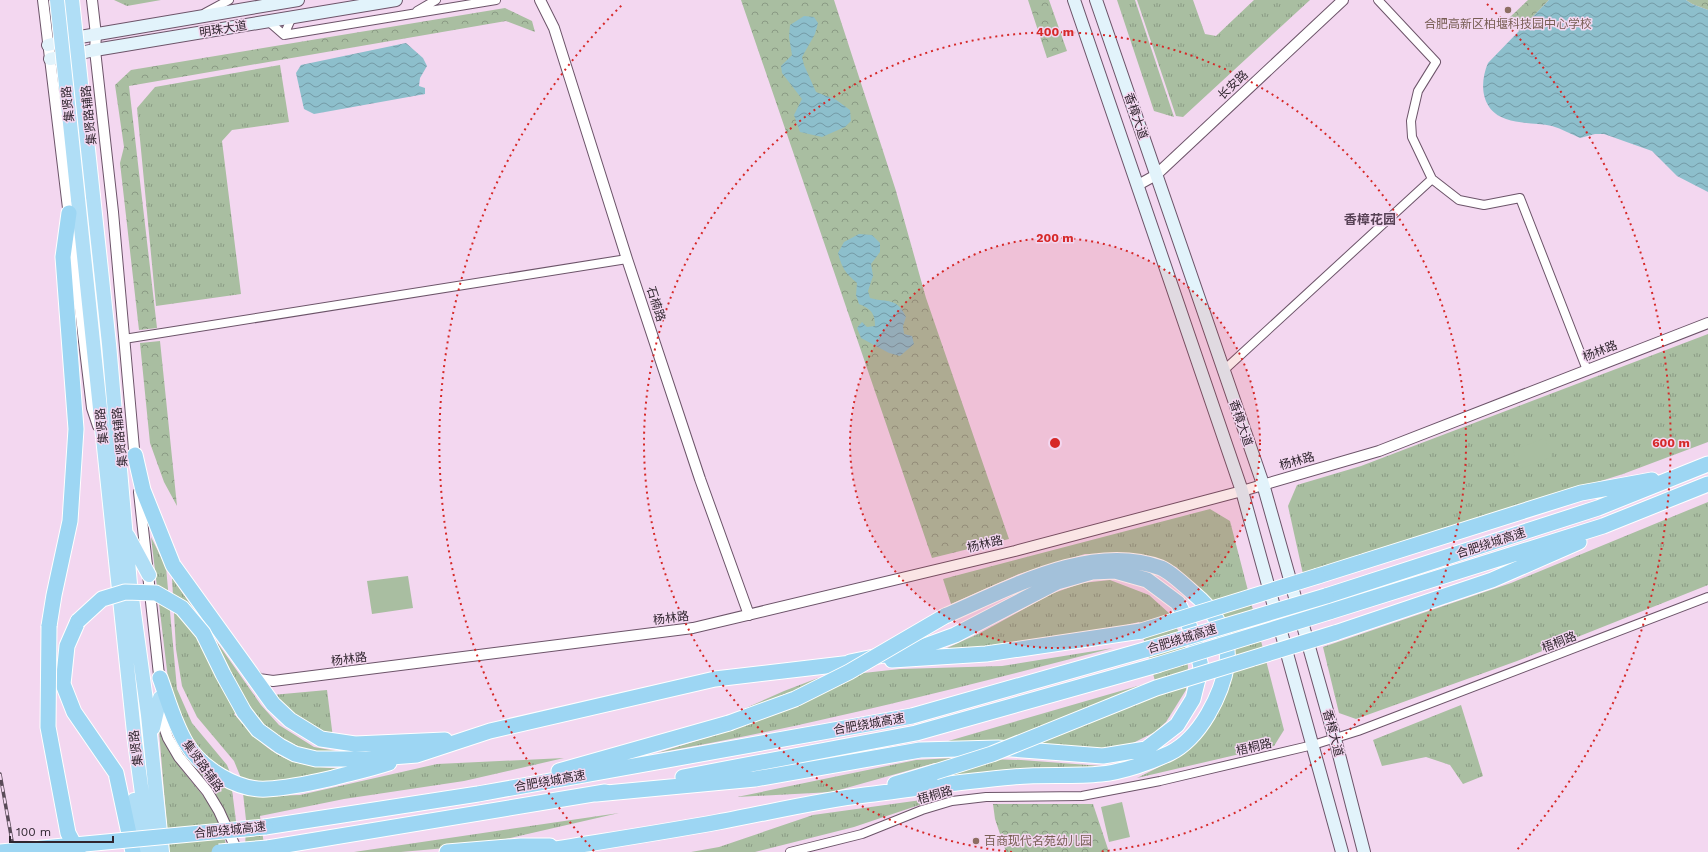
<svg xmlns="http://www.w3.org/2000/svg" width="1708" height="852" viewBox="0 0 1708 852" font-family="'Work Sans','Noto Sans SC',sans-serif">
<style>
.grass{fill:url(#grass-tufts)}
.park{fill:url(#park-crowns)}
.pitch{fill:#a9bea1}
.water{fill:url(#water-waves)}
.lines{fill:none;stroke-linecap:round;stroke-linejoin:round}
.minor-casing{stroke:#6c5469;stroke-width:10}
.tertiary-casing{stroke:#6c5469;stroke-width:12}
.secondary-casing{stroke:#6c5469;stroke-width:14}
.trunk-casing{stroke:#fff;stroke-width:16}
.motorway-casing{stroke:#fff;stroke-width:17}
.minor{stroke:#fff;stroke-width:8}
.tertiary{stroke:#fff;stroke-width:10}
.secondary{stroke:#e2f3fb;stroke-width:12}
.trunk{stroke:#b0def6;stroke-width:14}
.motorway{stroke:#9dd6f3;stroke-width:15}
.rail-casing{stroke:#594b58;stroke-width:3.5}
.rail{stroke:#f3d7f0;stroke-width:2;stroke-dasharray:6;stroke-linecap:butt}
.trunk-bridge-casing{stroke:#fff;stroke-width:16;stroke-linecap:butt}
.motorway-bridge-casing{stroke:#fff;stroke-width:17;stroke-linecap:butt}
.trunk-bridge{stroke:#b0def6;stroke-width:14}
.motorway-bridge{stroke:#9dd6f3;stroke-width:15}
.ring{fill:none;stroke:#d62828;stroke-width:2;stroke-dasharray:2 4}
.education-dot{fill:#8d6e63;stroke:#f3d7f0;stroke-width:1.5}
.labels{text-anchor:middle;stroke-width:3;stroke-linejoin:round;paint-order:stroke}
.education-label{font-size:12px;fill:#785e54;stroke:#f3d7f0}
.street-label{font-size:12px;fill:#30262f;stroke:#f3d7f0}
.neighbourhood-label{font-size:13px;font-weight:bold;fill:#574155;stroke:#f3d7f0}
.centre{fill:#d62828;stroke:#f3d7f0;stroke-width:2}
.ring-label{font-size:12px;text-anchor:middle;font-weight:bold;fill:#d62828;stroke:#f3d7f0;stroke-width:3;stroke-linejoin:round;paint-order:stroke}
</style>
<defs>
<pattern id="grass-tufts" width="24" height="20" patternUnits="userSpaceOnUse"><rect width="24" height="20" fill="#a9bea1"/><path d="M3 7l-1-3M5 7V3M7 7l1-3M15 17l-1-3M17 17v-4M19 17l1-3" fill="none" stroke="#8a9a84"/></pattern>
<pattern id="park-crowns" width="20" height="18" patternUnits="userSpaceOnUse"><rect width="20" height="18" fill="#a9bea1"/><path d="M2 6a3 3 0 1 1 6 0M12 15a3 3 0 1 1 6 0" fill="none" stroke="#8a9a84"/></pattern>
<pattern id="water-waves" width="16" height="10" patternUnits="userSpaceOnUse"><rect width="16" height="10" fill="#8dbfcc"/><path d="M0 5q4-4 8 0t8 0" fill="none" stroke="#749ba6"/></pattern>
</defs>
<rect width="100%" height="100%" fill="#f3d7f0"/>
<path class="grass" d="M 114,0 L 161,0 L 127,6 Z
M 1117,0 L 1135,0 L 1174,117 L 1154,111 Z
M 1137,0 L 1193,0 L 1205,34 L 1216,36 L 1254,0 L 1310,0 L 1183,117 L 1176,116 Z
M 280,65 L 289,122 L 232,130 L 222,141 L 241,294 L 156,306 L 137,108 L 155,87 Z
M 1708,334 L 1708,442 L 1623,474 L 1303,574 L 1288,506 L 1297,485 L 1361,466 Z
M 1708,502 L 1708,585 L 1517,661 L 1356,719 L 1339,713 L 1323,647 L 1511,583 Z
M 1210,509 L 1230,521 L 1284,730 L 1274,746 L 1137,778 L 1167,763 L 1197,739 L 1234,667 L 1208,599 L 1176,567 L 1138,554 L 1085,554 L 1019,574 L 951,604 L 943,579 Z
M 151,537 L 166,567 L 177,689 L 192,723 L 227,765 L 231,775 L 219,768 L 204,755 L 187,736 L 169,687 Z
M 172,578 L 261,705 L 279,725 L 314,747 L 336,751 L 374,752 L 309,754 L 277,740 L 245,707 L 234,714 C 274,761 291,767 353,769 L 295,780 L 264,782 L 241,778 L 234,761 L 197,717 L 182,686 L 176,649 Z
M 1110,580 L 1149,595 L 1170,614 L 1185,645 L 1188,667 L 1186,690 L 1166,722 L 1155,732 L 1129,745 L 1115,749 L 938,744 L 1155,681 L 1139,622 L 1084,635 L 936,653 L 980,633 L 1051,594 L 1082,583 Z
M 1113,648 C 962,687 810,726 657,753 L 735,729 L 730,715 L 784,691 L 818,678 L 900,669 L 1002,666 Z
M 327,690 L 333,738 L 309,728 L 272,695 Z
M 1461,705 L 1483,776 L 1463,784 L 1450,765 L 1426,757 L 1382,766 L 1373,740 Z
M 158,719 C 162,733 166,747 174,759 C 194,788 227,814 226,852 L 169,852 Z
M 171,727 L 232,790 L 236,821 L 236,838 C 228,820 221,803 209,786 C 196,767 178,750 171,727 Z
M 564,758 L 464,781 L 344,799 L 260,816 L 265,852 L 245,852 L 246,820 L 243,793 L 271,796 L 300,795 L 437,764 Z
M 953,758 L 1021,760 L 1102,766 L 941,780 L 935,763 L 832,792 L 737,797 L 916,760 Z
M 943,797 L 854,827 L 755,852 L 691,852 L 719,847 L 813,815 Z
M 619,813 L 480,845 L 401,852 L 354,852 Z"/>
<path class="park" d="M 741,0 L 834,0 L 896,191 L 926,298 L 1009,539 L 932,558 Z
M 1028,0 L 1049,0 L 1067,51 L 1047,58 Z
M 1528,0 L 1549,0 L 1519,31 L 1508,19 Z
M 1686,0 L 1708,0 L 1708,10 L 1692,4 Z
M 505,8 L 532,21 L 535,32 L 506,21 L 129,86 L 157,328 L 139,330 L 120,163 L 124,147 L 115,85 L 131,70 Z
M 160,341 L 177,506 L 164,482 L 150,443 L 140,343 Z
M 993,804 L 1093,804 L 1109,852 L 1006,852 L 995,819 Z"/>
<path class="pitch" d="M 1545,438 L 1552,457 L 1520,469 L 1513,450 Z
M 408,576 L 413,608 L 372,614 L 367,581 Z
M 1122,802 L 1130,837 L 1109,842 L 1101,807 Z"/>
<path class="water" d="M 1549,0 L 1686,0 L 1692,4 L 1708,10 L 1708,192 L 1677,176 L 1652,151 L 1604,134 L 1595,134 L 1580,138 C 1571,134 1562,129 1552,126 C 1537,123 1520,124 1506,119 C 1481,111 1479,84 1488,63 Z
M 804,16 L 814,17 L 818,23 L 815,34 L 802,57 L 804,65 L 816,92 L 835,99 L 850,110 L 851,121 L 845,127 L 822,137 L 800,132 L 794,115 L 802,99 L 782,73 L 781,66 L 792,55 L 789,37 L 790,25 Z
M 406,43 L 423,58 L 427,66 L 420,78 L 419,86 L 425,88 L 425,94 L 314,114 L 304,109 L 296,73 L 301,65 Z
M 859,234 L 872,235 L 880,243 L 880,252 L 871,264 L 873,276 L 868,291 L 870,298 C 888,303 897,297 906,317 L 903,326 L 904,334 L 912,336 L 914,344 L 900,356 L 889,353 L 861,338 L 857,328 L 862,322 L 867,327 L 875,326 C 875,313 871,309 859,304 L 856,295 L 857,283 C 845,273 842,268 838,253 L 844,242 Z"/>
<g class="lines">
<defs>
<path id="minor" d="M 1378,0 L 1436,62 L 1418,91 L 1411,121 L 1412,137 L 1432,179 L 1459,200 L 1484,205 L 1520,198 L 1587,370
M 417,11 L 436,0
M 205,13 L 229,0
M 268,21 L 284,35 L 496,0
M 284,35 L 292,17
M 124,339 L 627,259
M 1223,371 L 1432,179
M 790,852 L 862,834 L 922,810 L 952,801 L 986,797 L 1082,796 L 1160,781 L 1313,745 L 1358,731 L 1708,597"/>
<path id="tertiary" d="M 43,0 L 92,408 L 98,426
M 92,0 L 96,35 L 95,50 L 113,212 L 135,460
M 540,0 L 554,28 L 627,259 L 700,479 L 749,615
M 1138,185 L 1156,175 L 1343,0
M 139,492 L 160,684
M 253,673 L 259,679 L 273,681 L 693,628 L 1015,551 L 1242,491 L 1379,451 L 1708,323
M 161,706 L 162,721 L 168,738 L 179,757 L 207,791 L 219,811 L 234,844 L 233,852"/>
<path id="secondary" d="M 1074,0 L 1242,491 L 1342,852
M 1096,0 L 1263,484 L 1335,739 L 1364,852
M 48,45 L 80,37 L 298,0
M 50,59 L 95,50 L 396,0"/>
<path id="trunk" d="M 93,196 L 109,344 L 130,584 L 148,715 L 162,852
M 78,199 L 135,742 L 150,852
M 128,536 L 149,575
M 153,728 L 160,698
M 134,800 L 138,849"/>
<path id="motorway" d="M 135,455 L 143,490 L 173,565 L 273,704 L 290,720 L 321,739 L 355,744 L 445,740
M 1318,576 L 1581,493 L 1652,480
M 1326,596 L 1598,508 L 1708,464
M 1329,612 L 1603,526 L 1708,484
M 78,621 L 67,646 L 63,684 L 74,712 L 116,773 L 133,852
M 49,626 L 54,595 L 70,521 L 76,429 L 63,257 L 69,213
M 1335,633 L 1492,580 L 1579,542
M 892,660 L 986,654 L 1141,631
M 160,678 C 168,700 174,723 186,743 C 201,768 237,791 267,789 C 290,788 311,783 333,778 C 352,773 371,769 389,763
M 244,712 L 258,730 L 280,746 L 295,754 L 316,759 L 366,759 L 417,755 L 490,731 L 715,679 L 860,662
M 559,771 L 729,723
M 683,777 L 916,733 L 1157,665
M 895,784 L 935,772
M 596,794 L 755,779 L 920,750 L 998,748 L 1103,756 L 1146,749 L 1177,725 L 1193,699 L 1201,667 L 1196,645 L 1189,625 L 1178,603 L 1147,580 L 1115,571 L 1092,572 L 1057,582 L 955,635 L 922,647 L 850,662
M 265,827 L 478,794 L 912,716 L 1148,649
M 268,848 L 605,792
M 447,852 L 521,846 L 550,846
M 538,852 C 598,842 658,833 718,822 C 767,813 816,801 865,795 C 914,789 964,781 1013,777 C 1042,774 1072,777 1101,774 C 1123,772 1151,762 1170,753 C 1200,738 1222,695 1227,663 C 1230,639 1216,614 1200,599 C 1189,590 1173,573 1161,568 C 1091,542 1008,589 945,616"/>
</defs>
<use href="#minor" class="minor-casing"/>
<use href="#tertiary" class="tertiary-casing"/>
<use href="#secondary" class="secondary-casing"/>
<use href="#trunk" class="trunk-casing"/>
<use href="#motorway" class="motorway-casing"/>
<use href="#minor" class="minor"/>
<use href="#tertiary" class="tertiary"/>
<use href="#secondary" class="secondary"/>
<use href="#trunk" class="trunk"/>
<use href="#motorway" class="motorway"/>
<defs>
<path id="rail" d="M 0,774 L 14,852"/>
</defs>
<use href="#rail" class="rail-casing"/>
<use href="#rail" class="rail"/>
<defs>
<path id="trunk-bridge" d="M 57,0 L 78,199
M 72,0 L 93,196"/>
<path id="motorway-bridge" d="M 78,621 L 102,599 L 125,592 L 156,593 L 182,608 L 203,633 L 223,674 L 244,712
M 49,626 L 48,727 L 68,833 L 78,852
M 1141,631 L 1318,576
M 1148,649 L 1326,596
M 1157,665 L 1329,612
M 729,723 L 795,699 L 849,672 L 945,616
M 935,772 L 992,754 L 1156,688 L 1335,633
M 0,852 L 265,827
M 219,852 L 268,848"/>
</defs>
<use href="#trunk-bridge" class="trunk-bridge-casing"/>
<use href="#motorway-bridge" class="motorway-bridge-casing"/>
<use href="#trunk-bridge" class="trunk-bridge"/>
<use href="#motorway-bridge" class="motorway-bridge"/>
</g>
<circle cx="1055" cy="443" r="205" fill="#d62828" fill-opacity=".12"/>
<g class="ring">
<circle cx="1055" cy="443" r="205"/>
<path d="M1012 852A411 411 0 1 1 1098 852"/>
<path d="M594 851A616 616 0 0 1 623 4M1487 4A616 616 0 0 1 1516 851"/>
</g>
<g class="education-dot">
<circle cx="1508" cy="10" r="4"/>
<circle cx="976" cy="841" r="4"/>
</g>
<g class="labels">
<g class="education-label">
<text x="1508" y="28">合肥高新区柏堰科技园中心学校</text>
<text x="984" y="845" text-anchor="start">百商现代名苑幼儿园</text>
</g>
<g class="street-label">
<text transform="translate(223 29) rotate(-9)" y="4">明珠大道</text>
<text transform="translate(1233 85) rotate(-43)" y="4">长安路</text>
<text transform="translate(68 104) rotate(-96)" y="4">集贤路</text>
<text transform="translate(89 115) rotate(-96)" y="4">集贤路辅路</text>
<text transform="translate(1136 116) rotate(71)" y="4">香樟大道</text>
<text transform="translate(656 304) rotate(72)" y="4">石楠路</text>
<text transform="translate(1600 351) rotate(-21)" y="4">杨林路</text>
<text transform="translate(1241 423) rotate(71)" y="4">香樟大道</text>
<text transform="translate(102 426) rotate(-96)" y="4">集贤路</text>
<text transform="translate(120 437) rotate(-96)" y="4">集贤路辅路</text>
<text transform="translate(1297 461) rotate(-16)" y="4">杨林路</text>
<text transform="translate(1491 543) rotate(-18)" y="4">合肥绕城高速</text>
<text transform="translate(985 544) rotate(-13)" y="4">杨林路</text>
<text transform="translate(671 618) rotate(-7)" y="4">杨林路</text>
<text transform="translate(1182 639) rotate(-17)" y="4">合肥绕城高速</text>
<text transform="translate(1559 642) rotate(-21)" y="4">梧桐路</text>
<text transform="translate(349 659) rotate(-7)" y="4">杨林路</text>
<text transform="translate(869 724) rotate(-10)" y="4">合肥绕城高速</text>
<text transform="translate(1333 733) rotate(75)" y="4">香樟大道</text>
<text transform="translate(1254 747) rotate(-13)" y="4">梧桐路</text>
<text transform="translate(136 748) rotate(-97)" y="4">集贤路</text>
<text transform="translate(203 766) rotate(54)" y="4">集贤路辅路</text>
<text transform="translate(550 781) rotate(-10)" y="4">合肥绕城高速</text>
<text transform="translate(935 795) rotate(-16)" y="4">梧桐路</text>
<text transform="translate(230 830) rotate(-6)" y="4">合肥绕城高速</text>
</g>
<g class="neighbourhood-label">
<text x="1370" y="224">香樟花园</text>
</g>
</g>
<circle cx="1055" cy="443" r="6" class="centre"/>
<g class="ring-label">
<text x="1055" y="36">400 m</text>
<text x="1055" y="242">200 m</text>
<text x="1671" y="447">600 m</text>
</g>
<path d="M10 836v6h103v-6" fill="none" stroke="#30262f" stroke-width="2"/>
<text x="16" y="836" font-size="12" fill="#30262f" stroke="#f3d7f0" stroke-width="3" paint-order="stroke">100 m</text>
</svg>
